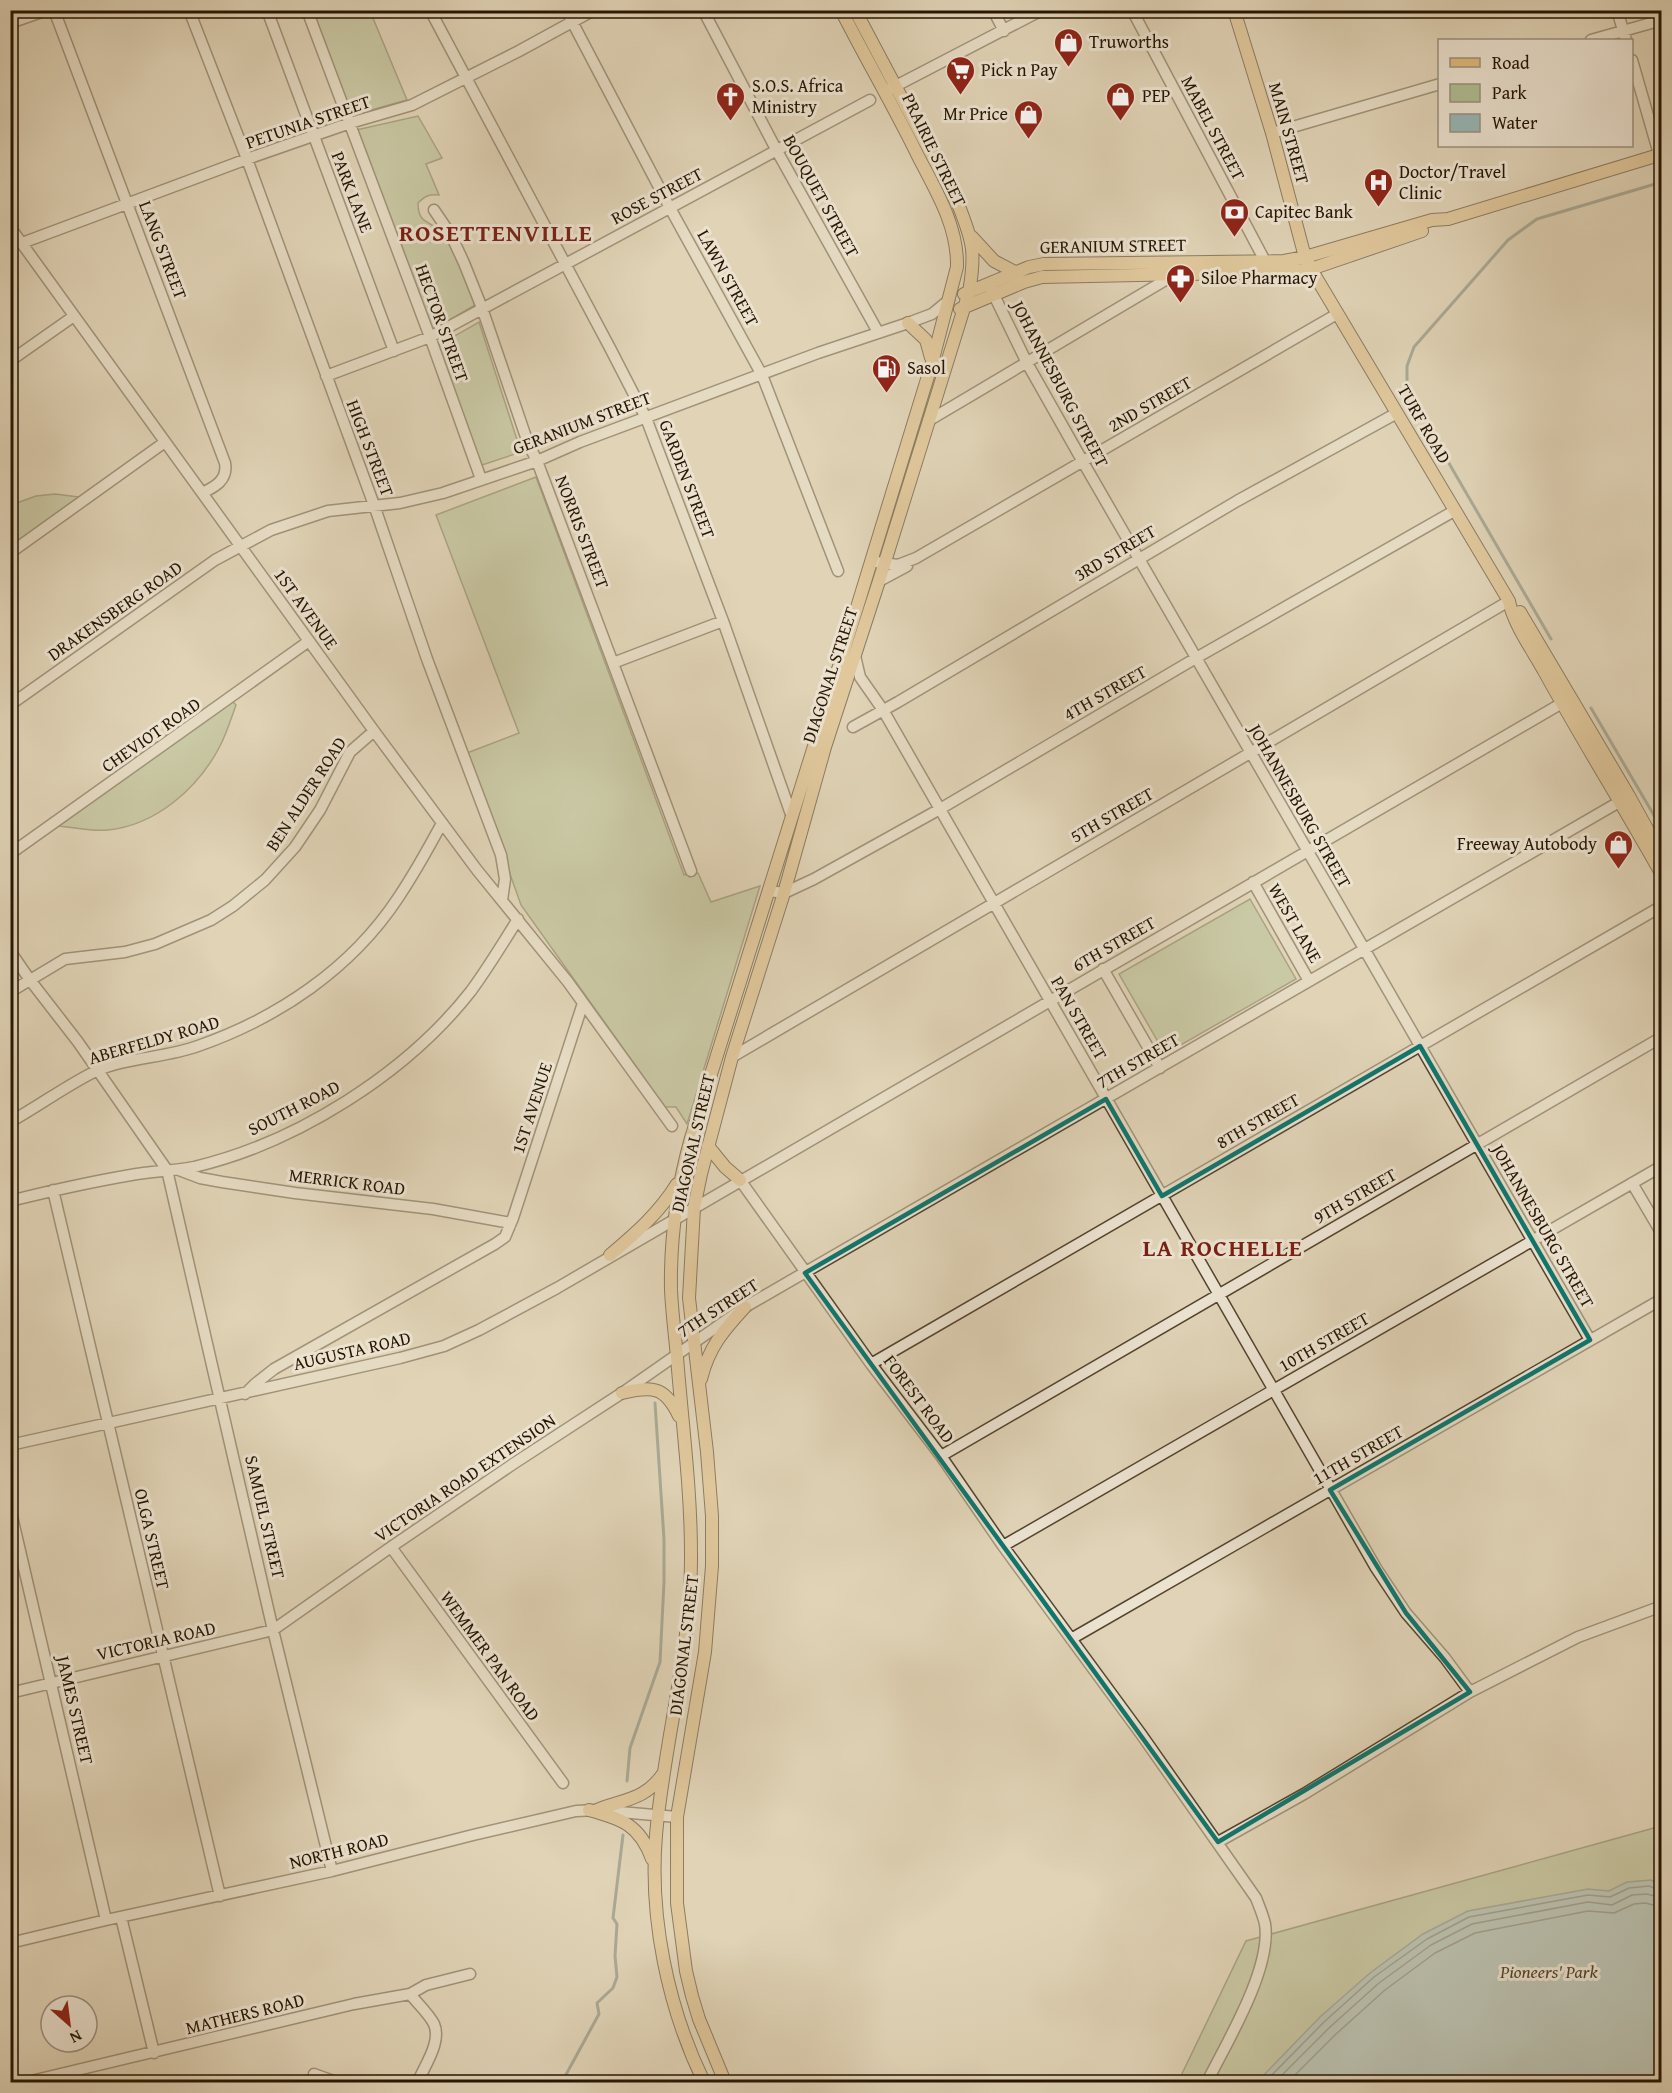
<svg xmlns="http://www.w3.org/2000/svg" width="1672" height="2093" viewBox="0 0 1672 2093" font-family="'Gentium Book Plus',serif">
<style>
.green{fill:#afbd90;stroke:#6a6948;stroke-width:1.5}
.water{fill:#96b6b6;stroke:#69766e;stroke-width:1.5}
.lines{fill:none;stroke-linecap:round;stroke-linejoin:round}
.shore{stroke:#5e665c;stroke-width:1.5}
.stream{stroke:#69766e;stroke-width:3}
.minor-casing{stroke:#54442e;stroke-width:13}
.major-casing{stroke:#261501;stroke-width:14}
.minor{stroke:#ebe2d0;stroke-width:10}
.major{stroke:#e0ba7c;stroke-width:12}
.marked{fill:none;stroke:#0f766e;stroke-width:4.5;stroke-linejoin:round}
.labels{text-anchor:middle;stroke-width:6;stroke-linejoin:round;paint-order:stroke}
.poi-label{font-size:18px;fill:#261501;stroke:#ebe2d0;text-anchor:start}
.street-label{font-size:18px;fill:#261501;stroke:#ebe2d0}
.park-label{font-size:18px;font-style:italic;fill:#4f472c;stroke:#ebe2d0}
.district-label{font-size:24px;font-weight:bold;letter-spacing:1.5px;fill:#7a1f14;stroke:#ebe2d0}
</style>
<rect width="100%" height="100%" fill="#e0d3b7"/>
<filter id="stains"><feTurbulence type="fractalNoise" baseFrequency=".00333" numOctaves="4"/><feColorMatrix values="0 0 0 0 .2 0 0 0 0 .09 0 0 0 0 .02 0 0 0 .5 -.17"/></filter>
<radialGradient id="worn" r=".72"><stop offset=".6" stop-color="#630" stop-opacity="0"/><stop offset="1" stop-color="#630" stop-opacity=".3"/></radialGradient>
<path class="green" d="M 311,11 L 370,11 L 407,100 L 350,116 Z
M 418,116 L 442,158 L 426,164 L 439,195 C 429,194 425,196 418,203 C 418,224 429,220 440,231 C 456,246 468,284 475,305 L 431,331 L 356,130 Z
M 479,322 L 521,452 L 479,466 L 437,346 Z
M 536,477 L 684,875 L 698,873 L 711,902 L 760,886 L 687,1124 L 676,1107 L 665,1107 L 521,905 L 467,753 L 519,733 L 436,515 Z
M 55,494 L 79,497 L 11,547 L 11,505 L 36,496 Z
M 232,701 L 236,705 C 231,719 226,735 219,748 C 197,789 156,825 108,830 C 92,832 73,827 57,826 Z
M 1250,899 L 1296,979 L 1165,1054 L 1119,974 Z
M 1661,1826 L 1661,2082 L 1178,2082 L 1246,1941 Z"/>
<path class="water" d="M 1651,1880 L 1661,1886 L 1661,2082 L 1257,2082 L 1320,2017 L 1370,1973 L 1423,1934 L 1468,1911 L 1588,1889 L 1609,1891 L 1627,1882 Z"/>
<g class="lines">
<path class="shore" d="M 1265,2082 L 1324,2022 L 1374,1977 L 1427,1939 L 1469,1917 L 1588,1895 L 1610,1897 L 1629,1888 L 1649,1886 L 1662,1891
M 1275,2082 L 1330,2027 L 1379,1983 L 1431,1945 L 1472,1924 L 1588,1902 L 1612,1905 L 1632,1895 L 1647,1894 L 1662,1898
M 1288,2082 L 1336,2034 L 1385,1990 L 1435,1953 L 1475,1933 L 1588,1911 L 1614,1913 L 1634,1904 L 1645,1903 L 1662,1907"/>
<path class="stream" d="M 1407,380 L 1407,366 L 1414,347 L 1508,240 L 1537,219 L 1662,182
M 1432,434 L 1551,639
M 1591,708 L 1662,829
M 627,1781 L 630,1748 L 660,1662 L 664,1582 L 664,1539 L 655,1403
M 562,2082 L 599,2014 L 597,2003 L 613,1988 L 617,1977 L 615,1956 L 617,1924 L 613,1918 L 623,1835"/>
<defs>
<path id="minor" d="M 54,10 L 225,463 C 228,480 215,487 202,493
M 189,10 L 247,159 L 374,505 L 427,659 L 501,855 L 505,879 L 502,900
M 267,10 L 394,351
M 307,10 L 430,337 L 481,479
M 430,10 L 610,348 L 646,418 L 723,621 L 792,817
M 566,10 L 670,208 L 762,375 L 838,571
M 703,10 L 777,151 L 878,332
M 993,10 L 1004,31
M 1132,10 L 1265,261
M 1617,10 L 1626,40
M 10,23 L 47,10
M 1591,40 L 1662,20
M 1632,60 L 1659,154
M 888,90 L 1042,10
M 1272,133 L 1440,84
M 434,210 L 451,235 L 464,263 L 482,308 L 528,443 L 537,461 L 691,871
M 10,227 L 374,731 L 477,870 L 568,982 L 672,1126
M 22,243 L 247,159 L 350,123 L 412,105 L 519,51 L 594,10
M 991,289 L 1027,363 L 1083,462 L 1590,1340
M 10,361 L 74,316
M 326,376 L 430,337 L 870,100
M 928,421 L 1174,275
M 10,553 L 165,442
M 876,562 L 898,565 L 916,558 L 1337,314
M 879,581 L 907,566
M 855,656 L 860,677 L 883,710 L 1376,1568 L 1406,1613 L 1445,1658 L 1470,1692
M 613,663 L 723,621
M 10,705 L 215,560 L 271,530 L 328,511 L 400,503 L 443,493 L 537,461 L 580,442 L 818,353 L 908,323 L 932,314 L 949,300
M 853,727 L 898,702 L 1237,501 L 1397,413
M 10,854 L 309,641
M 1253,882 L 1309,981
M 769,891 L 784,893 L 814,879 L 940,809 L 1196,658 L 1454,511
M 10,951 L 30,980 L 78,1042 L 167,1170 L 273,1630 L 332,1871
M 1103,969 L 1160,1068
M 10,992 L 65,959 L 125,952 L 155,944 L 211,920 L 233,906 L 265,880 L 295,847 L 320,810 L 350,752 L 374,731
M 732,1057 L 1509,601
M 10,1122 C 39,1106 67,1085 96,1071 C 128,1057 165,1058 198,1046 C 278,1018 351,969 398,898 C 414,874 428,849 442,823
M 179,1170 L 200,1178 L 222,1182 L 295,1193 L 433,1209 L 511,1223
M 740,1180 L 871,1364 L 941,1456 L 1003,1546 L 1141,1734 L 1256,1898 C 1259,1906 1263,1915 1265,1924 C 1272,1968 1227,2042 1207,2082
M 1632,1183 L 1662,1234
M 53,1190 L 220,1896
M 10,1201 C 50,1191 90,1182 131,1175 C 152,1171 174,1171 194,1167 C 296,1143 406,1074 471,991 C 488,968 503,943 518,919
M 871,1364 L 1662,906
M 245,1394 L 255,1384 L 274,1369 L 495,1244 L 505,1237 L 513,1218 L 583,1003
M 10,1445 L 400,1358 L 444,1346 L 479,1330 L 557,1288 L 1569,699
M 941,1456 L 1662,1037
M 10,1508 L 106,1920
M 1003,1546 L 1662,1166
M 391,1547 L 563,1783
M 1071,1639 L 1662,1299
M 10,1693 L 273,1630 L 391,1547 L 513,1464 L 622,1393 L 745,1307 L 1626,798
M 1218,1842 L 1304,1794 L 1470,1692 L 1578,1637 L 1662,1606
M 121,1917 L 154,2053
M 10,1943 L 106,1920 L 332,1871 L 473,1835 L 576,1811 L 597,1810 L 677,1817
M 410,1994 C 418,2004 429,2014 434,2024 C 442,2042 424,2066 418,2082
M 314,2074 L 336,2082
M 27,2082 L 354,2004 L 410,1994 L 426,1985 L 470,1974"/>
<path id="major" d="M 1234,10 L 1272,133 L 1305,257 L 1311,269 L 1509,601 C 1513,623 1533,651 1544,671 C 1582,740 1624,807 1662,875
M 972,237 L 994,261 L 1015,272
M 964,294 L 1029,267 L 1044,264 L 1284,261 L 1305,257 L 1432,220 L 1448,219 L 1662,154
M 960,309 L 1024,282 L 1042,277 L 1288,272 L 1311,269 L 1422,231
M 908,323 L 926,340 L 931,358
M 1520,612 L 1629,796 L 1662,856
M 708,1146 L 725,1167 L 740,1180
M 610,1255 C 636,1233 659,1213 677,1184
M 701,1379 C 709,1347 723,1331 745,1307
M 622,1393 C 652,1386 665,1386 679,1416
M 589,1810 C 622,1819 640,1825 652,1859
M 597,1810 C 624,1799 645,1800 663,1774
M 704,2082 C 668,2008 649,1918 656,1835 C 664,1741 692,1649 691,1554 C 691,1488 682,1422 677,1357 C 675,1335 672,1312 671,1290 C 670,1238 677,1188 691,1138 L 831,692 L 932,363 L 957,267 C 958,226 936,191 918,156 C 894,107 866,59 841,10
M 725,2082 L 699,2019 L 692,1996 L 686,1971 L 677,1903 L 677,1817 L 705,1652 L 712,1566 L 712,1516 L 707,1452 L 689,1298 L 694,1208 L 701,1174 L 732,1057 L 784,893 L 825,747 L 879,581 L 969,292 C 976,253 973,241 958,204 L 855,10"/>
</defs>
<use href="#minor" class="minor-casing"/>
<use href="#major" class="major-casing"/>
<use href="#minor" class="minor"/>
<use href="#major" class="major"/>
</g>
<path d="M0 0H1672V2093H0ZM 1420,1046 L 1590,1340 L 1330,1490 L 1406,1613 L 1470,1692 L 1218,1842 L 805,1273 L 1106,1099 L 1162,1196 Z" fill="#e0d3b7" fill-opacity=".55" fill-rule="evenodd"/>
<path class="marked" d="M 1420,1046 L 1590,1340 L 1330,1490 L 1406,1613 L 1470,1692 L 1218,1842 L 805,1273 L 1106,1099 L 1162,1196 Z"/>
<defs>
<symbol id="shop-pin" viewBox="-11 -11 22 30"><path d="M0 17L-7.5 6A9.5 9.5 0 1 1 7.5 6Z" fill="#8f2418" stroke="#ebe2d0"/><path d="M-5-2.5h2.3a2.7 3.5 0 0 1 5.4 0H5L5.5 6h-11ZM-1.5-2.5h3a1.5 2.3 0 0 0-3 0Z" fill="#fff"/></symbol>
<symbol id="supermarket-pin" viewBox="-11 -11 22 30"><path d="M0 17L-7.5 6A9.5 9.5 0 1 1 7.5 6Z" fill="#8f2418" stroke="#ebe2d0"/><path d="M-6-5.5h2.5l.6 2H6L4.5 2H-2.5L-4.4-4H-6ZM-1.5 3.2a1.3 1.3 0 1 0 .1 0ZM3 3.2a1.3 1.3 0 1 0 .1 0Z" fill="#fff"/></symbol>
<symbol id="church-pin" viewBox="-11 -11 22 30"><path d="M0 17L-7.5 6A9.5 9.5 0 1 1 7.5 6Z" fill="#8f2418" stroke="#ebe2d0"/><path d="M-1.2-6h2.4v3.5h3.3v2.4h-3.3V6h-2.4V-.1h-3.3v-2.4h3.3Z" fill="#fff"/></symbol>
<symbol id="hospital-pin" viewBox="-11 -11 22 30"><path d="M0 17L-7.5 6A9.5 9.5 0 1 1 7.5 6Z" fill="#8f2418" stroke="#ebe2d0"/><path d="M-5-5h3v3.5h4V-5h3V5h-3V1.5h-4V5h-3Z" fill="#fff"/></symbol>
<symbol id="bank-pin" viewBox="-11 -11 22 30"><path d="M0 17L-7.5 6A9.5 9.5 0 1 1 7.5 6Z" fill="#8f2418" stroke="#ebe2d0"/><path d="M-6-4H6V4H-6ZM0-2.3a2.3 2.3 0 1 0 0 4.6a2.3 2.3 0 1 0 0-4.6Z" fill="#fff"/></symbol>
<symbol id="pharmacy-pin" viewBox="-11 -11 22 30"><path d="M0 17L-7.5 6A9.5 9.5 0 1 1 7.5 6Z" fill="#8f2418" stroke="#ebe2d0"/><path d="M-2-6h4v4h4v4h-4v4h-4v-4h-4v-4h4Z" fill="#fff"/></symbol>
<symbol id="fuel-pin" viewBox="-11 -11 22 30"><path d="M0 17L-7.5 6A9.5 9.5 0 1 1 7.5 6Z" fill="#8f2418" stroke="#ebe2d0"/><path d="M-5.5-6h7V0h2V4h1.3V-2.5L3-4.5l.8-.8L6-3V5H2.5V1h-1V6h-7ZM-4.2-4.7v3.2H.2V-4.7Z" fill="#fff"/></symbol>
</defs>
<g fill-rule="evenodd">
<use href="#shop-pin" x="1052" y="26" width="33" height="45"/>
<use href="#supermarket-pin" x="944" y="54" width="33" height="45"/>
<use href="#church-pin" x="714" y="80" width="33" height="45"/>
<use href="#shop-pin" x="1104" y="80" width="33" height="45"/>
<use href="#shop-pin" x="1012" y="98" width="33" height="45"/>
<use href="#hospital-pin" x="1362" y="166" width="33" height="45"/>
<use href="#bank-pin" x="1218" y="196" width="33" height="45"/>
<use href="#pharmacy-pin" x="1164" y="262" width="33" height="45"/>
<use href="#fuel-pin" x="870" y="352" width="33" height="45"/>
<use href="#shop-pin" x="1602" y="828" width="33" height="45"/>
</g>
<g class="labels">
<g class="poi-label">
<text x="1089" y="48">Truworths</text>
<text x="981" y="76">Pick n Pay</text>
<text x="752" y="92">S.O.S. Africa<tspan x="752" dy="21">Ministry</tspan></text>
<text x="1142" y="102">PEP</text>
<text x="1008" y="120" text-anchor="end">Mr Price</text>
<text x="1399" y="178">Doctor/Travel<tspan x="1399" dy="21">Clinic</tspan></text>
<text x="1255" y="218">Capitec Bank</text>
<text x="1201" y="284">Siloe Pharmacy</text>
<text x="907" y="374">Sasol</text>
<text x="1597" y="850" text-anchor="end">Freeway Autobody</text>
</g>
<g class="street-label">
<text transform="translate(308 122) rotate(-19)" y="6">PETUNIA STREET</text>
<text transform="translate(1213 128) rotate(62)" y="6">MABEL STREET</text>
<text transform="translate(1289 133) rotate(74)" y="6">MAIN STREET</text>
<text transform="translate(934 150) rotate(64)" y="6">PRAIRIE STREET</text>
<text transform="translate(352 192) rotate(69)" y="6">PARK LANE</text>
<text transform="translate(657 196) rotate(-28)" y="6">ROSE STREET</text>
<text transform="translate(821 196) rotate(61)" y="6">BOUQUET STREET</text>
<text transform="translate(1113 246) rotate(-1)" y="6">GERANIUM STREET</text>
<text transform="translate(163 250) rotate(69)" y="6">LANG STREET</text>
<text transform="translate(728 278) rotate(61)" y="6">LAWN STREET</text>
<text transform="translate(442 323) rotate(70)" y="6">HECTOR STREET</text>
<text transform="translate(1060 384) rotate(62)" y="6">JOHANNESBURG STREET</text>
<text transform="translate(1150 404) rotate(-30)" y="6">2ND STREET</text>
<text transform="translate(582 423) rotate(-21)" y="6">GERANIUM STREET</text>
<text transform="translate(1424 424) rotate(60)" y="6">TURF ROAD</text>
<text transform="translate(370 448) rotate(69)" y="6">HIGH STREET</text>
<text transform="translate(687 479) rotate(69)" y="6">GARDEN STREET</text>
<text transform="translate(582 532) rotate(69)" y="6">NORRIS STREET</text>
<text transform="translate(1115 553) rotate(-31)" y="6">3RD STREET</text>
<text transform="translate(306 609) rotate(54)" y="6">1ST AVENUE</text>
<text transform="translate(115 611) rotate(-35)" y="6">DRAKENSBERG ROAD</text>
<text transform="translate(830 675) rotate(-72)" y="6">DIAGONAL STREET</text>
<text transform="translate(1105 693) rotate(-30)" y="6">4TH STREET</text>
<text transform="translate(151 735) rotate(-35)" y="6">CHEVIOT ROAD</text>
<text transform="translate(306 794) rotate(-57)" y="6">BEN ALDER ROAD</text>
<text transform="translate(1300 806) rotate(60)" y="6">JOHANNESBURG STREET</text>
<text transform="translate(1112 815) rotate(-30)" y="6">5TH STREET</text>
<text transform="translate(1295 923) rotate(60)" y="6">WEST LANE</text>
<text transform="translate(1114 944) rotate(-30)" y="6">6TH STREET</text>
<text transform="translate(1079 1018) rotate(60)" y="6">PAN STREET</text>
<text transform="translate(154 1040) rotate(-16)" y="6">ABERFELDY ROAD</text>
<text transform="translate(1138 1061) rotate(-30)" y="6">7TH STREET</text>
<text transform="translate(294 1108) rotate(-27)" y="6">SOUTH ROAD</text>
<text transform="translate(532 1108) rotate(-72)" y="6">1ST AVENUE</text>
<text transform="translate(1258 1121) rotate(-30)" y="6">8TH STREET</text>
<text transform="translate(693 1143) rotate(-77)" y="6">DIAGONAL STREET</text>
<text transform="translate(347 1182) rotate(7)" y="6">MERRICK ROAD</text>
<text transform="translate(1355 1196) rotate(-30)" y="6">9TH STREET</text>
<text transform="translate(1543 1226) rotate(60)" y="6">JOHANNESBURG STREET</text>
<text transform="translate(718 1308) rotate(-33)" y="6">7TH STREET</text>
<text transform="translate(1324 1342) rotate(-30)" y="6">10TH STREET</text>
<text transform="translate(352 1351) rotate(-13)" y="6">AUGUSTA ROAD</text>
<text transform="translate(919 1399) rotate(53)" y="6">FOREST ROAD</text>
<text transform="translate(1358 1455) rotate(-30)" y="6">11TH STREET</text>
<text transform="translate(465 1478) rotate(-34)" y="6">VICTORIA ROAD EXTENSION</text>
<text transform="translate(265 1517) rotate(77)" y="6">SAMUEL STREET</text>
<text transform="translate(152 1539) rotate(77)" y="6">OLGA STREET</text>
<text transform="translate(156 1641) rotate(-13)" y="6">VICTORIA ROAD</text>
<text transform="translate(684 1645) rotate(-83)" y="6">DIAGONAL STREET</text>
<text transform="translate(490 1656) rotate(54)" y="6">WEMMER PAN ROAD</text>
<text transform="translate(75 1710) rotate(77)" y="6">JAMES STREET</text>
<text transform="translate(339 1851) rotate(-14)" y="6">NORTH ROAD</text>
<text transform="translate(245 2014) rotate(-14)" y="6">MATHERS ROAD</text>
</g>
<g class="park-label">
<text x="1549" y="1978">Pioneers' Park</text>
</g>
<g class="district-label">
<text x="496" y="241">ROSETTENVILLE</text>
<text x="1223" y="1256">LA ROCHELLE</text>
</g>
</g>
<rect width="1672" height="2093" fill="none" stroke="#e0d3b7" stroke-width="36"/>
<rect x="12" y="12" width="1648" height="2069" fill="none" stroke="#261501" stroke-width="3"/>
<rect x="18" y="18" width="1636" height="2057" fill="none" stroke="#261501" stroke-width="1.5"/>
<rect x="1438" y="39" width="195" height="108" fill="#ebe2d0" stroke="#9c907d" stroke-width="1.5"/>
<rect x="1450" y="58" width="30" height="9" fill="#e0ba7c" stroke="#9c907d" stroke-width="1.5"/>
<text x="1492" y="69" font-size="18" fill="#261501">Road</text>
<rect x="1450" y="84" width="30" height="18" fill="#afbd90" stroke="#9c907d" stroke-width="1.5"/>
<text x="1492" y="99" font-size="18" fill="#261501">Park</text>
<rect x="1450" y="114" width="30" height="18" fill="#96b6b6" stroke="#9c907d" stroke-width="1.5"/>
<text x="1492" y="129" font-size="18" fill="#261501">Water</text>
<g transform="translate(69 2024) rotate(152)"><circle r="28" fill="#ebe2d0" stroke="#9c907d" stroke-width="1.5"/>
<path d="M0-4.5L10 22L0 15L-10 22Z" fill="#8f2418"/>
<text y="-9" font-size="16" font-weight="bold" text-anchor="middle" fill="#261501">N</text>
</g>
<rect width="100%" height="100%" filter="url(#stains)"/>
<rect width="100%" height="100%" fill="url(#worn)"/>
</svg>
